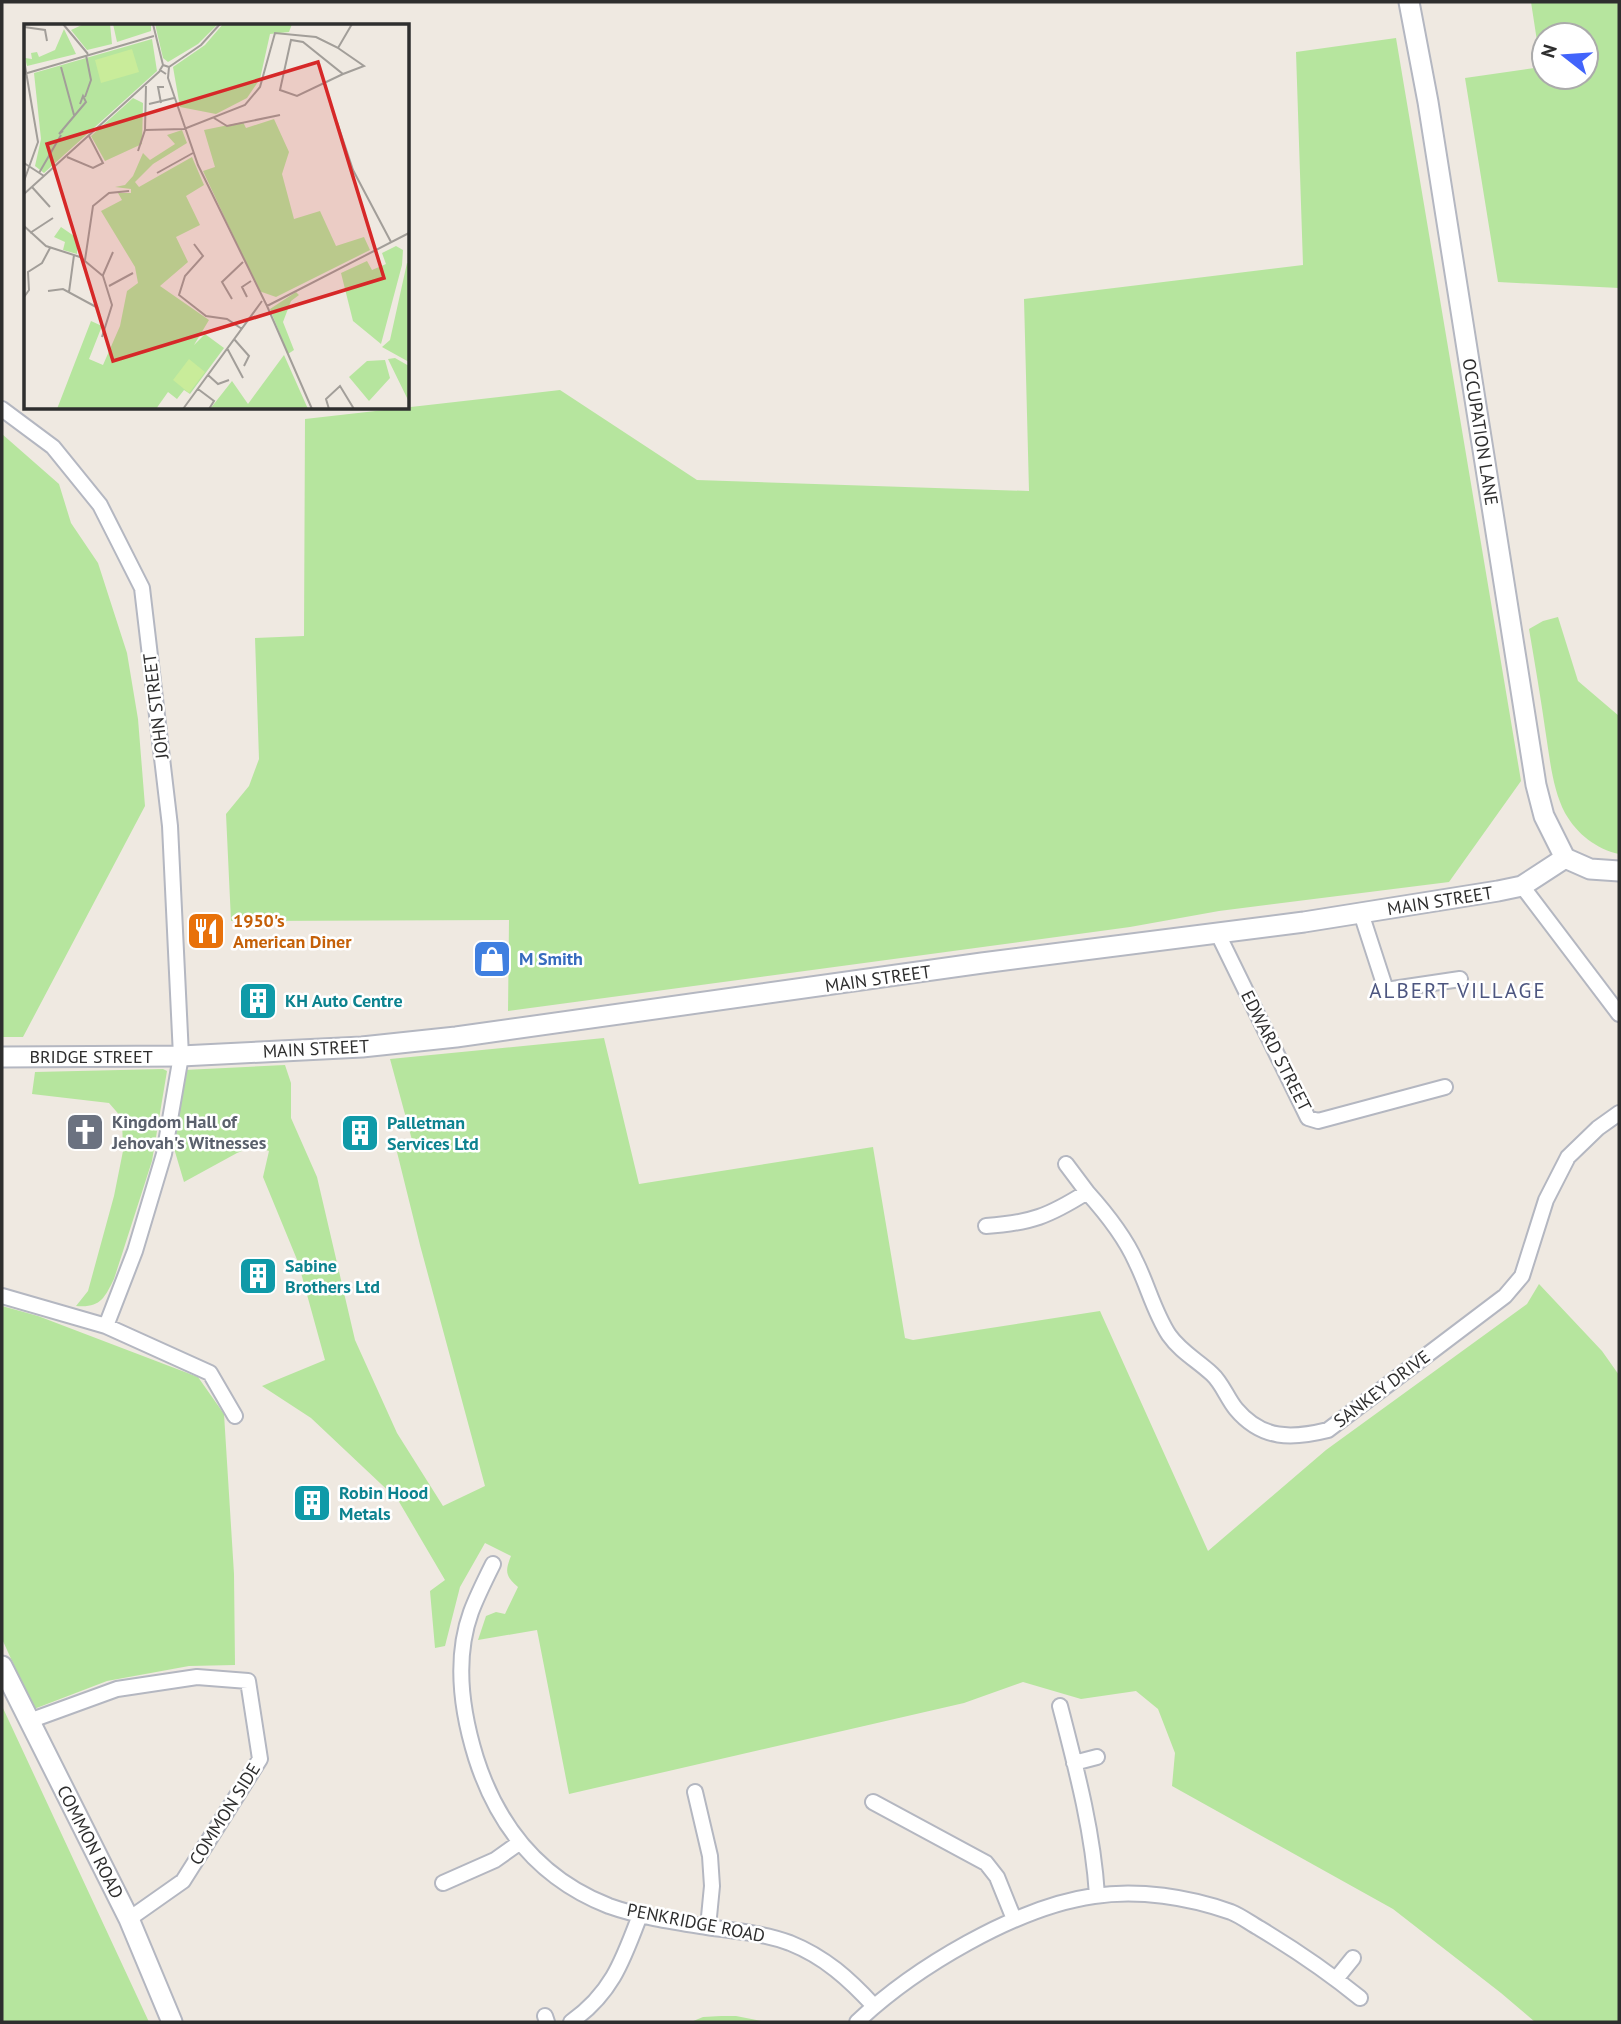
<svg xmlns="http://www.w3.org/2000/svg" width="1621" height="2024" viewBox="0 0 1621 2024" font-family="'PT Sans',sans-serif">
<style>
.green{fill:#b6e59e;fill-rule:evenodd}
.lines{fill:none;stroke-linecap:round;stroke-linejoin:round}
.street-casing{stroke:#b4b7c1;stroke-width:18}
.secondary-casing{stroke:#b4b7c1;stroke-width:23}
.street{stroke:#fff;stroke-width:14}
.secondary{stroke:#fff;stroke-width:19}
.labels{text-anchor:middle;stroke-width:5;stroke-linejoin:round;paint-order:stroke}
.street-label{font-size:18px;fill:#2e2e2e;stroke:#fff}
.food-label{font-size:18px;font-weight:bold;fill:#c56008;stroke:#fff;text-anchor:start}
.shop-label{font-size:18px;font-weight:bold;fill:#366cbe;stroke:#fff;text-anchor:start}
.culture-label{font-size:18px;font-weight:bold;fill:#0d838f;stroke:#fff;text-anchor:start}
.worship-label{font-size:18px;font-weight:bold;fill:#5b616d;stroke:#fff;text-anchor:start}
.quarter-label{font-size:21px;letter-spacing:2px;fill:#4d5680;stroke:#fff}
.inset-road{fill:none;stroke:#a29e99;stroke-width:2}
.view{fill:#d62828;fill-opacity:0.15;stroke:#d62828;stroke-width:3.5}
.inset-edge{fill:none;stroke:#2e2e2e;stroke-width:3.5}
</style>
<rect width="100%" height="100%" fill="#efe9e1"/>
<path class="green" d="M 1531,2 L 1619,2 L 1619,288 L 1498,282 L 1465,78 L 1541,67 ZM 1544,35 L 1586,35 L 1586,77 L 1544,77 Z
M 1396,38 L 1521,781 L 1449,882 L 1219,911 L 1130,927 L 508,1011 L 509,920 L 231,921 L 226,814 L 249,786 L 259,759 L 255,638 L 304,636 L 305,419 L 560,390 L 697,480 L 1029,491 L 1024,299 L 1303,265 L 1296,52 Z
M 2,434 L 59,484 L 71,523 L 98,563 L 127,653 L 138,719 L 145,806 L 23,1037 L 2,1037 Z
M 1558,617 L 1578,681 L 1619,716 L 1619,854 C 1596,849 1577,834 1565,813 C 1553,790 1550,761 1546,735 C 1541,700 1535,664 1529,629 L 1543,621 Z
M 604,1038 L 639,1184 L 873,1147 L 905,1338 L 913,1340 L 1100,1311 L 1208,1551 L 1326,1450 L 1527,1304 L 1539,1284 L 1602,1351 L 1619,1375 L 1619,2022 L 1535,2022 L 1501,1993 L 1393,1909 L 1172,1786 L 1175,1753 L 1158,1709 L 1136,1691 L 1081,1699 L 1023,1682 L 964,1703 L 569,1794 L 537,1630 L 478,1640 L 486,1616 L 496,1612 L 505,1614 L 518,1587 C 505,1576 505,1571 511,1556 L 485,1543 L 460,1587 L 445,1646 L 435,1648 L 430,1591 L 445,1580 L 398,1500 L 311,1418 L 262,1386 L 325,1360 L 298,1262 L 263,1177 L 269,1151 L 254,1146 L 237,1153 L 184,1182 L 173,1145 L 184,1070 L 285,1065 L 291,1083 L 291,1118 L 317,1177 L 355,1340 L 397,1433 L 443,1506 L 485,1486 L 420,1245 L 396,1148 L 412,1140 L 390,1059 Z
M 163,1069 L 167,1071 L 152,1161 L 114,1279 C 104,1299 100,1308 76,1306 L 88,1291 L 114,1196 L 123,1151 L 122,1118 L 109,1103 L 32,1094 L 35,1072 Z
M 2,1306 L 38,1316 L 198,1377 L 224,1414 L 234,1574 L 235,1665 L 189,1666 L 107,1681 L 34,1709 L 2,1639 Z
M 2,1706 L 149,2022 L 2,2022 Z
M 721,2016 L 736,2016 L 766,2022 L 691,2022 L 703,2017 Z"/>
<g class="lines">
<defs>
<path id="street" d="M 2,409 L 53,447 L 100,505 L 142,588 L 170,826 L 181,1056 L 164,1154 L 135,1251 L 106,1326
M 1522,886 L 1619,1014
M 1361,913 L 1386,990 L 1460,979
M 1217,932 L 1308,1118 L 1318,1121 L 1445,1087
M 1066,1164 L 1087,1192
M 986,1226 C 1031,1223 1049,1216 1087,1192 C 1105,1212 1125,1237 1136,1262 C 1148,1286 1154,1312 1169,1335 C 1181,1352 1197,1360 1212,1374 C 1222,1383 1227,1398 1236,1409 C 1262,1440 1292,1439 1328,1430 L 1505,1296 L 1522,1276 L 1546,1200 L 1568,1157 L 1598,1128 L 1619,1113
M 2,1296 L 106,1326 L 210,1373 L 235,1416
M 493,1564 C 485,1580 477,1596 471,1612 C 454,1659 462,1713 476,1758 C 498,1827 540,1879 609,1906 C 640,1917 675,1922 707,1927 C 736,1931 763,1933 790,1943 C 825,1957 849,1979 874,2006
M 1060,1706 C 1076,1768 1093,1831 1097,1895
M 29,1721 L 117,1689 L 197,1677 L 248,1681 L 260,1759 L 183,1881 L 129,1919
M 1074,1763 L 1097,1757
M 695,1792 L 710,1856 L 712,1886 L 708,1927
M 873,1802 L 986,1863 L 997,1877 L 1014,1919
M 443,1883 L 495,1860 L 519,1843
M 1336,1979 L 1353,1958
M 545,2016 L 547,2022
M 571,2022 C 612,1993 623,1960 640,1915
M 857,2022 C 914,1968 1016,1907 1094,1896 C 1138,1889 1189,1897 1231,1912 C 1241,1916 1250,1923 1259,1928 C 1294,1949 1328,1972 1360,1998"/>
<path id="secondary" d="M 1409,2 L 1428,102 L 1536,785 L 1544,816 L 1565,858
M 1565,858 L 1590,869 L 1619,871
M 2,1057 L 181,1056 L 362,1047 L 456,1037 L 982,963 L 1304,922 L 1498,891 L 1522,886 L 1565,858
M 2,1666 L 129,1919 L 172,2022"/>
</defs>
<use href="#street" class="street-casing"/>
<use href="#secondary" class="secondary-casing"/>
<use href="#street" class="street"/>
<use href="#secondary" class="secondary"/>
</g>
<defs>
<symbol id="restaurant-square" viewBox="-11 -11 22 22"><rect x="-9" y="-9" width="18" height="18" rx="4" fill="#e8710a" stroke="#fff"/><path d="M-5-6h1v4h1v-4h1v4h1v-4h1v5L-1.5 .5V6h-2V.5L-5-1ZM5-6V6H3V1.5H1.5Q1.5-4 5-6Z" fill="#fff"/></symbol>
<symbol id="shop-square" viewBox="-11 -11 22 22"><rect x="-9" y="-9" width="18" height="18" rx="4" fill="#3f7fe0" stroke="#fff"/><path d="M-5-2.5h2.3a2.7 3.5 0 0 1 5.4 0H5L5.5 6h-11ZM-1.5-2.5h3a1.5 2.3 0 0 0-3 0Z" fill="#fff"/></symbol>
<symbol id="building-square" viewBox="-11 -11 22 22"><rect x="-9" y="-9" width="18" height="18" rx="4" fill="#0f9aa8" stroke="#fff"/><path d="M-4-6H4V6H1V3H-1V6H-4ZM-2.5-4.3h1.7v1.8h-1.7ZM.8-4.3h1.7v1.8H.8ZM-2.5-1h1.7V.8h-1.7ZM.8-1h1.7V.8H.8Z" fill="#fff"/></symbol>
<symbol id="church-square" viewBox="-11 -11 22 22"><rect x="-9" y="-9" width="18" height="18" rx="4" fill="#6b7280" stroke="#fff"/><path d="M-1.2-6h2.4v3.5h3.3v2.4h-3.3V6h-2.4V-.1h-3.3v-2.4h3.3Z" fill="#fff"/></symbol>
</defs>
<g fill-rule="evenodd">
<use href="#restaurant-square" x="184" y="909" width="44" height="44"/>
<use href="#shop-square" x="470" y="937" width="44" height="44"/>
<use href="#building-square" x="236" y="979" width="44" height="44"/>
<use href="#church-square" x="63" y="1110" width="44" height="44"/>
<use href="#building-square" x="338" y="1111" width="44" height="44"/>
<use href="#building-square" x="236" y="1254" width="44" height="44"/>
<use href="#building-square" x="290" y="1481" width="44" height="44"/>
</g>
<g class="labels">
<g class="street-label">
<text transform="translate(1480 432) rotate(81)" y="6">OCCUPATION LANE</text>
<text transform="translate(156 706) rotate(-97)" y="6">JOHN STREET</text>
<text transform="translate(1440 901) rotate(-9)" y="6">MAIN STREET</text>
<text transform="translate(878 979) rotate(-8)" y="6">MAIN STREET</text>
<text transform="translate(316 1049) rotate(-3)" y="6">MAIN STREET</text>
<text transform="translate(1276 1051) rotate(63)" y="6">EDWARD STREET</text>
<text x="91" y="1063">BRIDGE STREET</text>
<text transform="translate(1382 1389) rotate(-37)" y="6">SANKEY DRIVE</text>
<text transform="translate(225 1814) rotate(-58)" y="6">COMMON SIDE</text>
<text transform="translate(90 1842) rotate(63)" y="6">COMMON ROAD</text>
<text transform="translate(696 1923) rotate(11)" y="6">PENKRIDGE ROAD</text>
</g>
<g class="food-label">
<text x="233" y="927">1950's<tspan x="233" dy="21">American Diner</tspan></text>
</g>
<g class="shop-label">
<text x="519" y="965">M Smith</text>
</g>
<g class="culture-label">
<text x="285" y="1007">KH Auto Centre</text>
<text x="387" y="1129">Palletman<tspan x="387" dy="21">Services Ltd</tspan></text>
<text x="285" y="1272">Sabine<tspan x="285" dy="21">Brothers Ltd</tspan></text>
<text x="339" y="1499">Robin Hood<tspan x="339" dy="21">Metals</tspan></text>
</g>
<g class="worship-label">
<text x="112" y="1128">Kingdom Hall of<tspan x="112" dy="21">Jehovah's Witnesses</tspan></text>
</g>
<g class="quarter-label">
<text x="1458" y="998">ALBERT VILLAGE</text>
</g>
</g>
<g transform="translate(24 24)">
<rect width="385" height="385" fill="#efe9e1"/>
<path d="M 60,0 L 86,0 L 88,20 L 63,26 L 47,6 ZM 89,0 L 127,0 L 127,7 L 93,18 ZM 131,0 L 194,0 L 174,20 L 144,38 L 139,34 ZM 199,0 L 268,0 L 265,8 L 246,10 L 236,55 L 223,74 L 192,90 L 156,83 L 149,43 L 181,21 ZM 40,5 L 52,30 L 3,42 L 1,34 L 8,35 L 7,29 L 13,28 L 15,33 L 31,26 ZM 128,15 L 133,47 L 20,149 L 11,142 L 17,115 L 10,49 ZM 109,74 L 119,79 L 118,120 L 81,137 L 67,112 ZM 250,95 L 265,128 L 258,150 L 270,195 L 296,187 L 312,222 L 340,213 L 346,226 L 252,273 L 235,267 L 179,147 L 191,143 L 180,106 L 219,98 L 222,104 ZM 158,106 L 163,119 L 129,140 L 111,158 L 115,163 L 168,133 L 180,161 L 162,172 L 176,201 L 152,213 L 164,238 L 136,262 L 185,296 L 170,321 L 181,310 L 200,324 L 166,370 L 160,366 L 153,375 L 144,368 L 132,385 L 33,385 L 67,297 L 78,302 L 65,335 L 79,341 L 96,302 L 103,267 L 114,259 L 111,243 L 77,187 L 98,176 L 94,169 L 107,169 L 107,165 L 91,163 L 101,161 L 109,152 L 119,129 L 126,136 L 151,120 L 143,111 ZM 37,203 L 53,214 L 53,230 L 39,226 L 41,218 L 30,213 ZM 372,222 L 379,226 L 378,241 L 357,320 L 329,297 L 317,249 L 343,237 L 348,246 L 362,240 L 358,229 ZM 383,239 L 385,240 L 385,338 L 358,323 L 366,316 ZM 272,268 L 275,271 L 267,277 L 259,298 L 270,326 L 264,330 L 246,285 ZM 260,331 L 284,385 L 186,385 L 208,357 L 224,380 ZM 371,334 L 385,342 L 385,378 L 364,335 ZM 361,336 L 366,354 L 345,377 L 325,353 L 343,337 Z" fill="#b6e59e"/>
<path d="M 108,25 L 115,48 L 77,59 L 71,36 ZM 165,335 L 181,348 L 165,369 L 149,356 Z" fill="#c9ec9a"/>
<path class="inset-road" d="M 39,0 L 64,30M 129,0 L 139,41 L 136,46 L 142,50M 0,3 L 21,6 L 23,17M 314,24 L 340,42 L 319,50 L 279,18 L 267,16 L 256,66 L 273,72 L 319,50M 0,36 L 14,118 L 0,157M 139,41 L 145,43 L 144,54 L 174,141 L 243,282M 37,43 L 50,91M 145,43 L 177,21 L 196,0M 0,50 L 130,12M 61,73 L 67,56 L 62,31M 137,79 L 134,63 L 140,63M 125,80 L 150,74M 190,94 L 203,102 L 256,91M 313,98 L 329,146 L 367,218M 121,106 L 160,105 L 221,81 L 236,63 L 251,9 L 292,13 L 314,24 L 328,0M 39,107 L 35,110 L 62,78 L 59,72 L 56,80M 114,127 L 121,106 L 122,62M 43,133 L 69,144 L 79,139 L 65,112M 0,139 L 20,152M 15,149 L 37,111M 133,149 L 169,129M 8,163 L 26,183M 0,170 L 136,47M 0,202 L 22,222 L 56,233 L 79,252 L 88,281 L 78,313M 6,209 L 29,194M 170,220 L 179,232 L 161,252 L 155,271 L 182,292 L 203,295 L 218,305M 61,236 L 69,182 L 85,169 L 105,167M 79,251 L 89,228M 85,262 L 109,249M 24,267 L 39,265 L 74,284M 45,268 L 50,231M 0,273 L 5,266 L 4,248 L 18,239 L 26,224M 223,273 L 218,263 L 227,257M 208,275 L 198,258 L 219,238M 243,282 L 385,209M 243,282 L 288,385M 210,315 L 225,332 L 220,342M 203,324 L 219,354M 184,351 L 194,360 L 205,356M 174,365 L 190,377 L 185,385M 159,385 L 238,277M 305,385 L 302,375 L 316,362 L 330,385"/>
<path class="view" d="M 294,38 L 360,254 L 89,337 L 23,120 Z"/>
<rect width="385" height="385" class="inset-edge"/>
</g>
<rect width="1621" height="2024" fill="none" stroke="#2e2e2e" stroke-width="7"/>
<g transform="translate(1565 56) rotate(287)"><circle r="33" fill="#ffffff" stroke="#ababab" stroke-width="2"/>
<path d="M0-5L12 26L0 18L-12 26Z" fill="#4264fb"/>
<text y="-10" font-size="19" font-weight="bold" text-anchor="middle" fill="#2e2e2e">N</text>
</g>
</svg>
